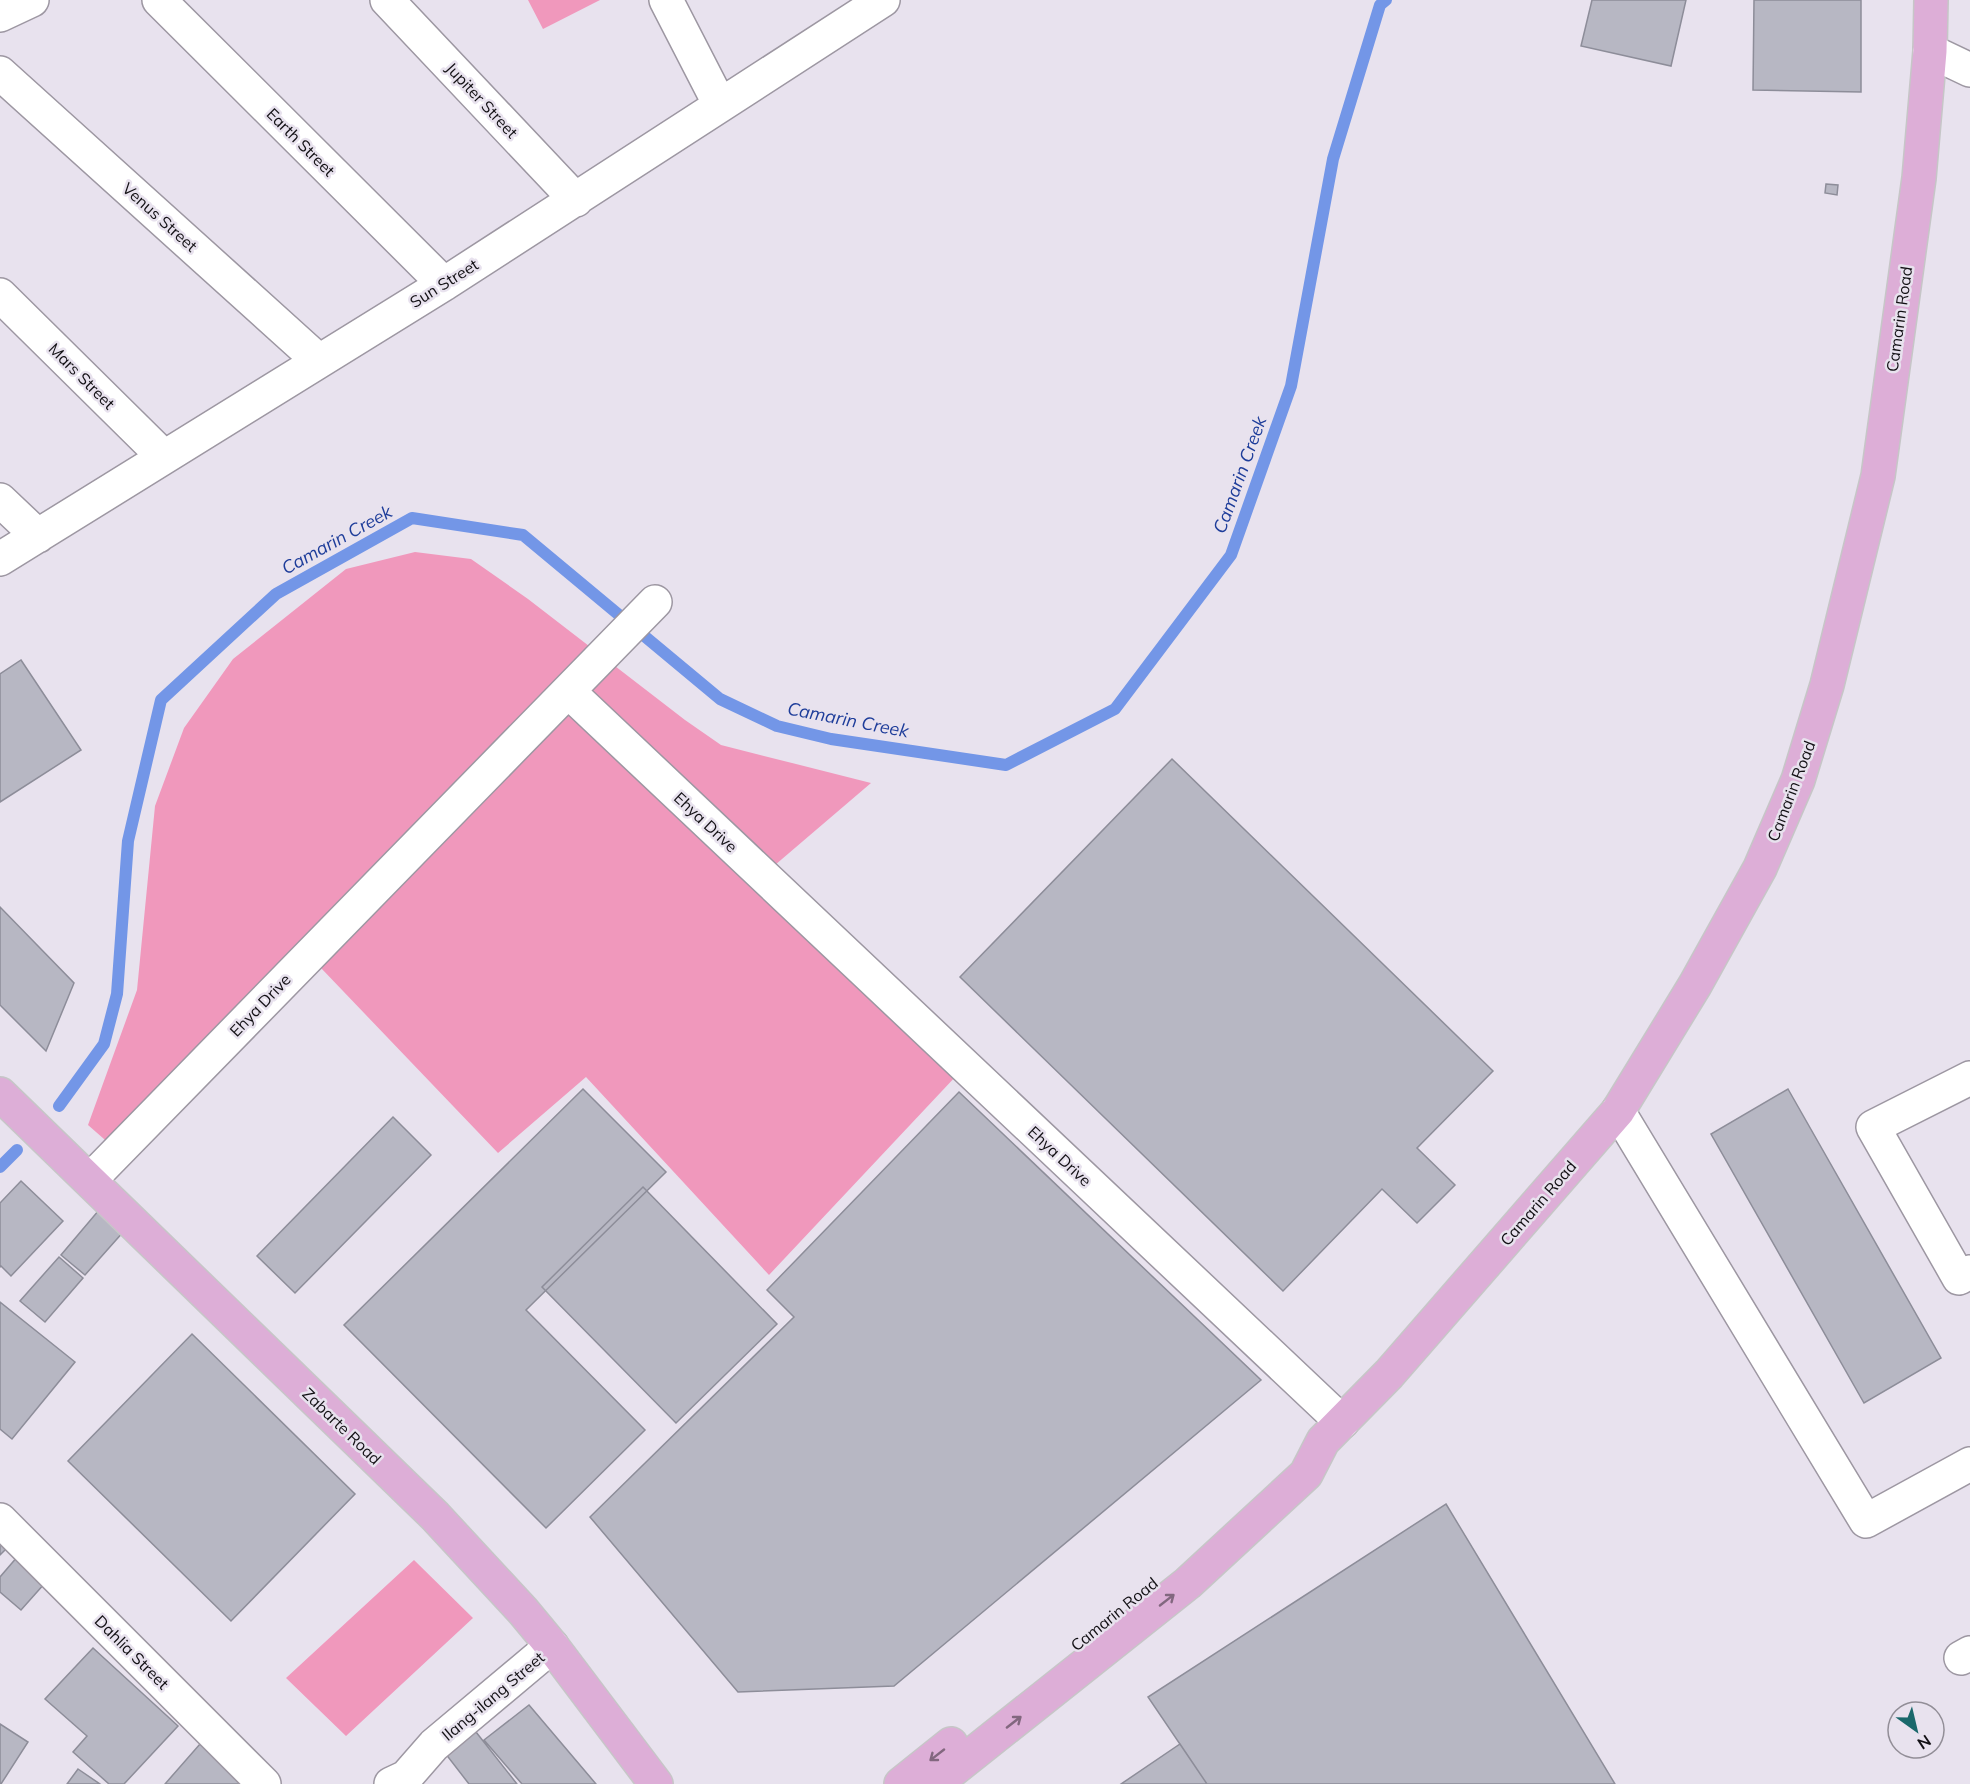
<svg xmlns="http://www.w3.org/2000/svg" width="1970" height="1784" viewBox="0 0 1970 1784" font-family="Mulish,sans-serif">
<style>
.green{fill:#f098bc}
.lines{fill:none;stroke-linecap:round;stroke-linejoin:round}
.stream{stroke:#7396e7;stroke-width:12}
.building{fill:#b7b7c3;stroke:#8d8d99;stroke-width:1.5}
.minor-casing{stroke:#9d97a2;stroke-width:36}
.major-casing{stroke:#c6c6c7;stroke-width:36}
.minor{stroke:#fff;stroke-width:33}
.major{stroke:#ddaed7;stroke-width:33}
.oneway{stroke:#82677f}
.labels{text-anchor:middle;stroke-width:5;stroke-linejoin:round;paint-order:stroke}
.street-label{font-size:16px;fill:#121014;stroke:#e8e2ee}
.water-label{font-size:18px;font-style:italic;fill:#1e3d9a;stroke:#e8e2ee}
</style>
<rect width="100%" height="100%" fill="#e8e2ee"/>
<path class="green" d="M 528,0 L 600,0 L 543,29 Z
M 415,552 L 471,559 L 528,599 L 685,720 L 721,745 L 871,783 L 775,865 L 973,1058 L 769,1275 L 586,1077 L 498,1153 L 321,968 L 128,1160 L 88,1125 L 137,990 L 155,806 L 184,728 L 233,659 L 346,569 Z
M 414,1560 L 473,1618 L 346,1736 L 286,1678 Z"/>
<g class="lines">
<path class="stream" d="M 59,1106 L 104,1044 L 117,994 L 128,841 L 161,700 L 276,594 L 412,518 L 523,535 L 720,699 L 777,726 L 831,739 L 1006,765 L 1115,709 L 1231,555 L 1291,386 L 1333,159 L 1380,5 L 1386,0
M 0,1167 L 17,1150"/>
</g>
<path class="building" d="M 1592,0 L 1686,0 L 1671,66 L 1581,46 Z
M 1754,0 L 1861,0 L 1861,92 L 1753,90 Z
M 1826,184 L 1838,185 L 1837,195 L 1825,193 Z
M 21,660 L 81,750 L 0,802 L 0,674 Z
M 1172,759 L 1493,1071 L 1417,1148 L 1455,1185 L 1417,1223 L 1382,1189 L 1283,1291 L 960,977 Z
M 0,907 L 74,983 L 46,1051 L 0,1005 Z
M 583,1089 L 666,1172 L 526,1310 L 645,1430 L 546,1528 L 344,1325 Z
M 1788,1089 L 1941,1358 L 1864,1403 L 1711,1134 Z
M 959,1092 L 1261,1380 L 894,1686 L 738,1692 L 590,1517 L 794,1317 L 767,1290 Z
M 393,1117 L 431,1155 L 295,1293 L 257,1256 Z
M 21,1181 L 63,1221 L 11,1276 L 1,1266 L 0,1267 L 0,1203 Z
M 643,1187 L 777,1324 L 676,1423 L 542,1287 Z
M 99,1210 L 124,1231 L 85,1275 L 61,1255 Z
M 59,1257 L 83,1278 L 45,1322 L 20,1301 Z
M 0,1302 L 75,1362 L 12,1439 L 0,1429 Z
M 192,1334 L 355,1494 L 231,1621 L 68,1461 Z
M 1446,1504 L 1615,1784 L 1207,1784 L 1148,1697 Z
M 0,1527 L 14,1541 L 0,1555 Z
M 24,1549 L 53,1574 L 21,1610 L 0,1592 L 0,1577 Z
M 93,1648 L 178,1726 L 124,1784 L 109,1784 L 73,1752 L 87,1736 L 45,1699 Z
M 529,1705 L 596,1784 L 522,1784 L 484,1740 Z
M 0,1724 L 28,1742 L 1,1784 L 0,1784 Z
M 476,1732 L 517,1784 L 469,1784 L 445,1753 Z
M 200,1744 L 246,1784 L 165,1784 Z
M 1180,1744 L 1207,1784 L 1121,1784 Z
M 78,1769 L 100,1784 L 67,1784 Z"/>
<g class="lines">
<defs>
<path id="minor" d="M 159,0 L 444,284
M 387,0 L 576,200
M 666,0 L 720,105
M 0,15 L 32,0
M 1930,51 L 1970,70
M 0,73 L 319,361
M 0,295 L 164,457
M 0,500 L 38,536
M 0,559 L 444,284 L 883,0
M 568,691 L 1342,1422
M 1970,1078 L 1873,1127 L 1959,1278 L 1970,1272
M 1618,1111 L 1866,1521 L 1970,1464
M 90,1180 L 655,602
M 0,1520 L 264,1784
M 1961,1658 L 1970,1653
M 391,1784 L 406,1777 L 434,1745 L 552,1646"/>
<path id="major" d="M 0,1094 L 435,1516 L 523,1611 L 552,1646 L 656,1784
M 901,1784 L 951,1744
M 935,1784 L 1188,1583 L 1306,1474 L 1323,1441 L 1389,1374 L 1618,1111 L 1695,985 L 1760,868 L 1798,780 L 1827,685 L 1878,476 L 1919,178 L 1930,51 L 1931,0"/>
</defs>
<use href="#minor" class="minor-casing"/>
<use href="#major" class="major-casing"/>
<use href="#minor" class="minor"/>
<use href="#major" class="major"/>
</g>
<defs><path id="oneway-shaft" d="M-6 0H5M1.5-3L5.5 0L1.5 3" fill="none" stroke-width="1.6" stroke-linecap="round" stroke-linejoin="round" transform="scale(1.5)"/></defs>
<g class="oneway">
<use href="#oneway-shaft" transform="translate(1167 1600) rotate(-38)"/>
<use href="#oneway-shaft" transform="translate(1014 1722) rotate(-38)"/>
<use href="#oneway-shaft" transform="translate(937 1755) rotate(142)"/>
</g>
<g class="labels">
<g class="street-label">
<text transform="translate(482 100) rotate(47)" y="6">Jupiter Street</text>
<text transform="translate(301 142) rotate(45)" y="6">Earth Street</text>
<text transform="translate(160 217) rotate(42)" y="6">Venus Street</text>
<text transform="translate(444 283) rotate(-32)" y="6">Sun Street</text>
<text transform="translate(1899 319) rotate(-82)" y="6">Camarin Road</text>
<text transform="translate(82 376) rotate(45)" y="6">Mars Street</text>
<text transform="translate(1791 791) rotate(-69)" y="6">Camarin Road</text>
<text transform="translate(706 822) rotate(43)" y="6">Ehya Drive</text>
<text transform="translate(260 1005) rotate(-46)" y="6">Ehya Drive</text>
<text transform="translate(1060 1156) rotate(43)" y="6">Ehya Drive</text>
<text transform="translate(1538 1203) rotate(-49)" y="6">Camarin Road</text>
<text transform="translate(342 1426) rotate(44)" y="6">Zabarte Road</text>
<text transform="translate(1114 1614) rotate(-39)" y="6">Camarin Road</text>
<text transform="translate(132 1652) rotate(45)" y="6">Dahlia Street</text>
<text transform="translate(493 1696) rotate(-40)" y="6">Ilang-ilang Street</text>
</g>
<g class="water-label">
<text transform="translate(1240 475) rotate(-70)" y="6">Camarin Creek</text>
<text transform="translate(337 540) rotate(-29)" y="6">Camarin Creek</text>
<text transform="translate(848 720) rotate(11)" y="6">Camarin Creek</text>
</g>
</g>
<g transform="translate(1916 1730) rotate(146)"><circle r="28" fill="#e8e2ee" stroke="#928e97" stroke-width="1.5"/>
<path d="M0-4.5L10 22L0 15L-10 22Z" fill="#1a686b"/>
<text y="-9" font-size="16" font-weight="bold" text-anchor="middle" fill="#121014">N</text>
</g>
</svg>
